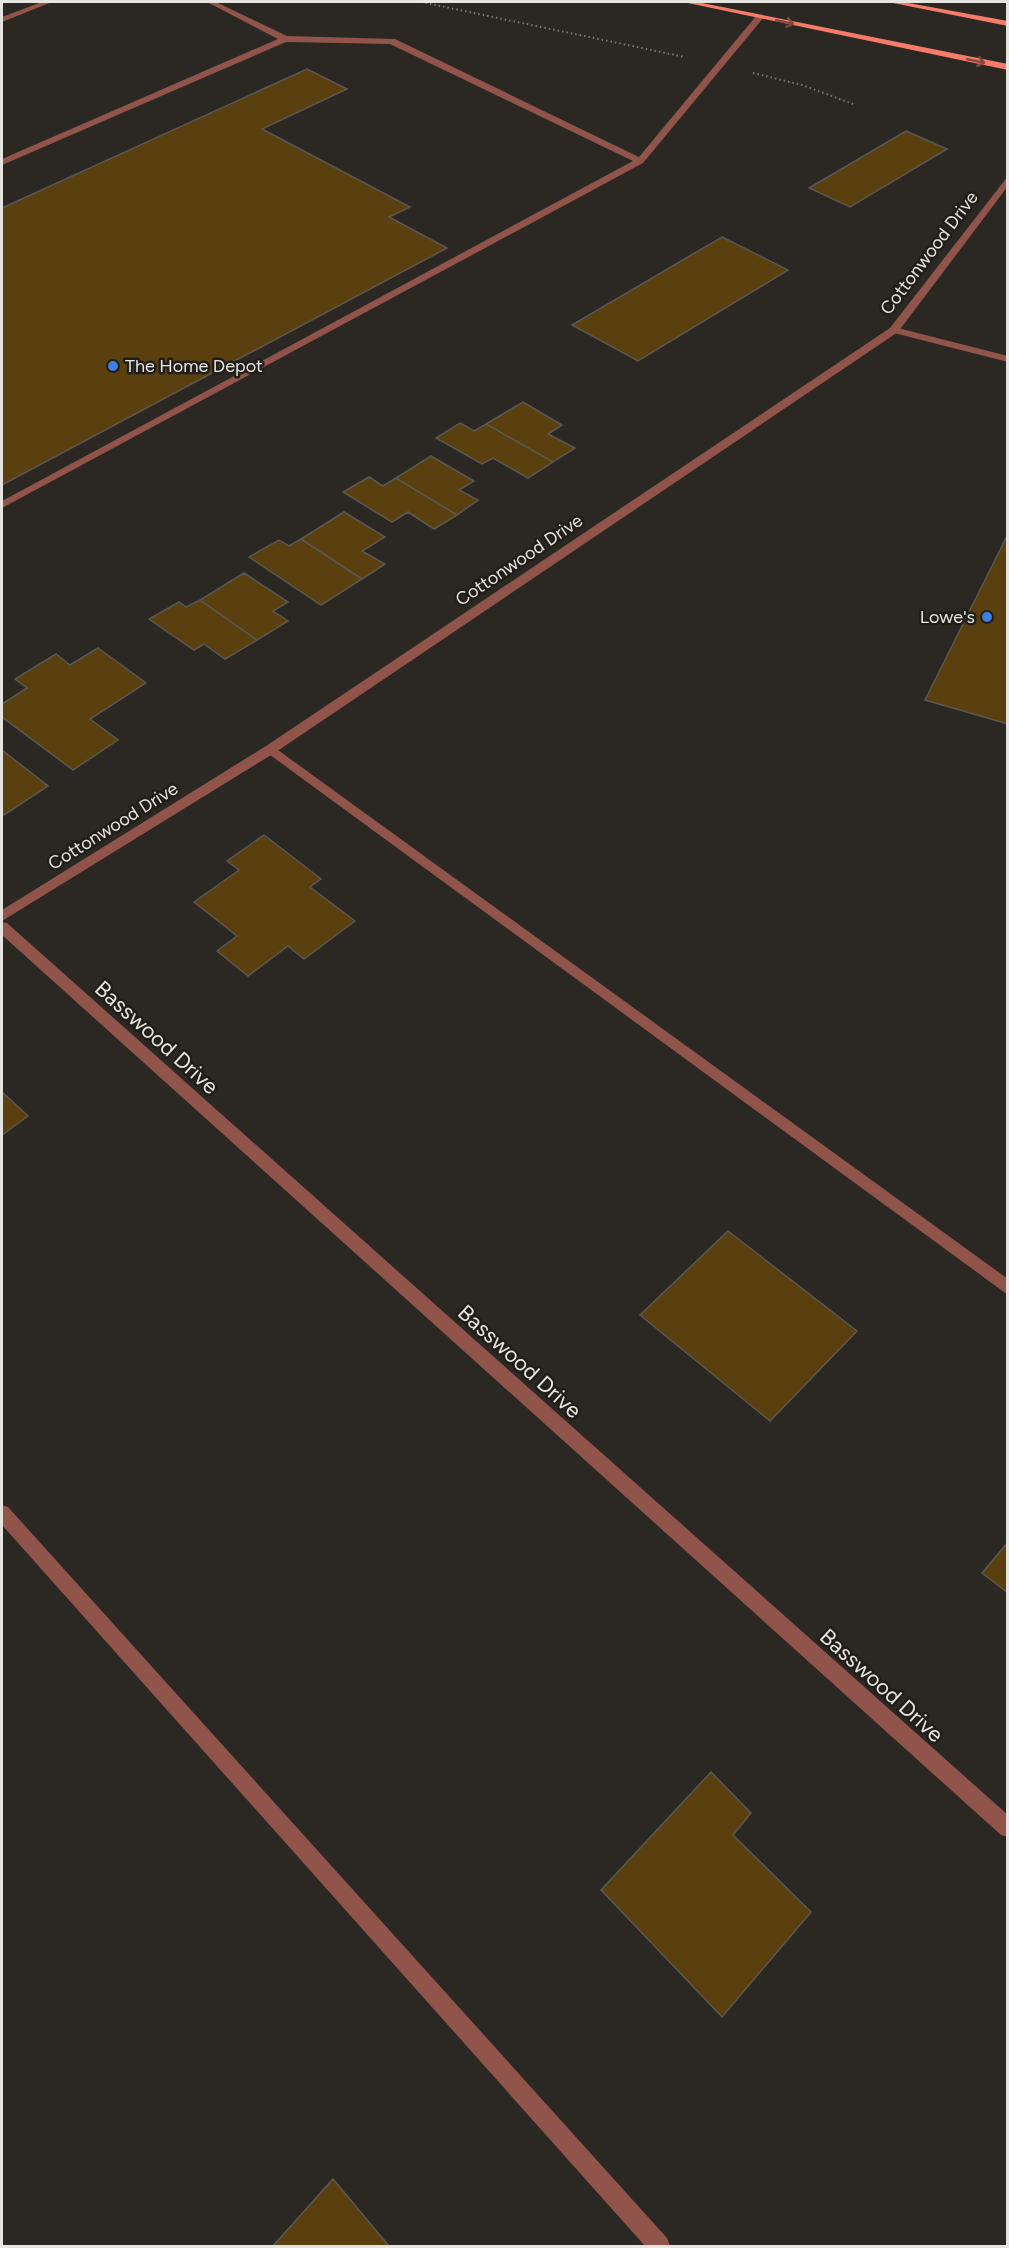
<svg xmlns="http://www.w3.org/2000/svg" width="1009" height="2248" viewBox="0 0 1009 2248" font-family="Figtree,sans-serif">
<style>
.building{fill:#5a400e;stroke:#5b5853;stroke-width:1.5}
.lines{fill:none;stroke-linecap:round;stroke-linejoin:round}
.path{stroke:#7c7976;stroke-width:2;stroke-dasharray:1.5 3;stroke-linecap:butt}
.lane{fill:#90544a;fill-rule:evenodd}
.street{fill:#90544a;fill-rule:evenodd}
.primary{fill:#f67b68;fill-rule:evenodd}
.oneway{stroke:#81483d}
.shop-dot{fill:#3f7fe0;stroke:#211e1a;stroke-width:2}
.labels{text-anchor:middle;stroke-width:5;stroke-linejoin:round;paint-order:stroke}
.far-street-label{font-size:18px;fill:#e6e4e1;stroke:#211e1a}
.far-poi-label{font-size:18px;fill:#e6e4e1;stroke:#211e1a;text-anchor:start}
.street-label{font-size:22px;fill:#e6e4e1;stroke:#211e1a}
</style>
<rect width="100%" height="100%" fill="#2b2824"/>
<path class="building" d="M 307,69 L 347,89 L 262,129 L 410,207 L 389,217 L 447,248 L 2,485 L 2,208 Z
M 906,131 L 947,149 L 850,207 L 809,188 Z
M 722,237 L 788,270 L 638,361 L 572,325 Z
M 523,402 L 562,425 L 548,434 L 575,448 L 553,462 L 486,424 Z
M 460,423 L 474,431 L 486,424 L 553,462 L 528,478 L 493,458 L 482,464 L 436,438 Z
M 431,456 L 474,481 L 459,490 L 478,500 L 457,515 L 396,478 Z
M 369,477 L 383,486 L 396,478 L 457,515 L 434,529 L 408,512 L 392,522 L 343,492 Z
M 344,512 L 385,537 L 362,551 L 385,564 L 362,579 L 301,539 Z
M 1008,534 L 1008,724 L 925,700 Z
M 301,539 L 362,579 L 321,605 L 249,557 L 279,540 L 289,546 Z
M 244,573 L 288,602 L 273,611 L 288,621 L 257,640 L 200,600 Z
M 200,600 L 257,640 L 225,659 L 204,644 L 194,650 L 149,619 L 179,602 L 186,607 Z
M 98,648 L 146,683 L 90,719 L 118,740 L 73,770 L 2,717 L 2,704 L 27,688 L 15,679 L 56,654 L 70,665 Z
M 2,750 L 48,786 L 4,815 L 2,813 Z
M 264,835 L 321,879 L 310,887 L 355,921 L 304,959 L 288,946 L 248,976 L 217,951 L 237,936 L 194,902 L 239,870 L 227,861 Z
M 2,1092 L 28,1116 L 2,1135 Z
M 728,1231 L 857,1331 L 770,1421 L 640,1315 Z
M 1008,1542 L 1008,1593 L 982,1573 Z
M 711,1772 L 751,1813 L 733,1835 L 811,1912 L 722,2017 L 601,1890 Z
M 333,2179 L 389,2246 L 273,2246 Z"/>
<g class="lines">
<path class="path" d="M 421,2 L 685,57
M 753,73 L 802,85 L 856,105"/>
<path class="lane" d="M 42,2 L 52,2 L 2,22 L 2,17 Z
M 207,2 L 216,2 L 287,36 L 395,39 L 639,157 L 757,15 L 764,17 L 643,163 L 2,508 L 2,501 L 633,161 L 390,44 L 286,42 L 2,165 L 2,159 L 278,39 Z
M 894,327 L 1008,356 L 1008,362 L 890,332 L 889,330 Z
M 271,745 L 1008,1279 L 1008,1295 L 266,752 L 265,749 Z
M 2,1505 L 8,1507 L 667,2238 L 670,2246 L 645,2246 L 2,1525 Z"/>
<path class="street" d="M 1008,176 L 1008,186 L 898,332 L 276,752 L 2,921 L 2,910 L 266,746 L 890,328 Z
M 2,922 L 7,923 L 1008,1815 L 1008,1837 L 1001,1835 L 2,935 Z"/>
<path class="primary" d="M 683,2 L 697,2 L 1008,64 L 1008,70 Z
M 888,2 L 903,2 L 1008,21 L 1008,26 Z"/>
</g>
<defs><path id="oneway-shaft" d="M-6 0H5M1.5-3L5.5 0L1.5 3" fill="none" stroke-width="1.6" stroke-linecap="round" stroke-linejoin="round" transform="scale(1.5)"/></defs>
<g class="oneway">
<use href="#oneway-shaft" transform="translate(785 22) rotate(12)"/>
<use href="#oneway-shaft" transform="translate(976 61) rotate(12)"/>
</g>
<g class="shop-dot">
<circle cx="113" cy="366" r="6"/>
<circle cx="987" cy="617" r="6"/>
</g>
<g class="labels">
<g class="far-street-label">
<text transform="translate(929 253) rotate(-53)" y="6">Cottonwood Drive</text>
<text transform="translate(519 560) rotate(-34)" y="6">Cottonwood Drive</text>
<text transform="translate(113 826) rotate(-32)" y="6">Cottonwood Drive</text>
</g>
<g class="far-poi-label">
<text x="125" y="372">The Home Depot</text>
<text x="975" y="623" text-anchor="end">Lowe's</text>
</g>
<g class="street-label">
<text transform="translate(157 1037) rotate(42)" y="8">Basswood Drive</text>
<text transform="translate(520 1361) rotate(42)" y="8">Basswood Drive</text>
<text transform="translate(882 1685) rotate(42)" y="8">Basswood Drive</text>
</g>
</g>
<rect width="1009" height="2248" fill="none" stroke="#e6e4e1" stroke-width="6"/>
</svg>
